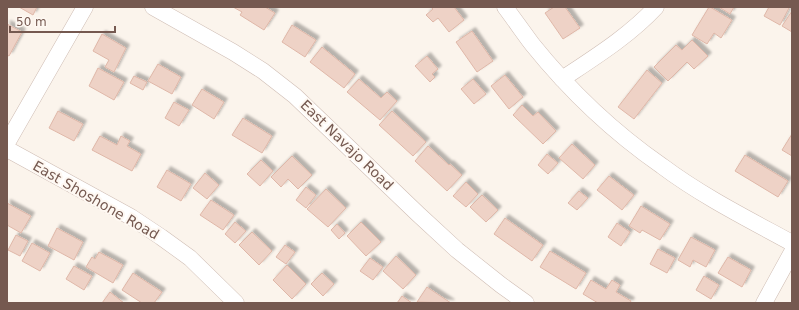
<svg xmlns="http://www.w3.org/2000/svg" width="799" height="310" viewBox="0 0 799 310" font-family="'DejaVu Sans',sans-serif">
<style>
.building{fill:#eed2c6;stroke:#dfb7a8;filter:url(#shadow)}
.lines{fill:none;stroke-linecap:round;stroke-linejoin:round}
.minor-casing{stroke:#cfbdb4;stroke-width:17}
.minor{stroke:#fff;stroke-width:16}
.labels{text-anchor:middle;stroke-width:4;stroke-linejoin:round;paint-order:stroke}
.street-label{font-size:14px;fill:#755950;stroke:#fef8f2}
</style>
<defs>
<filter id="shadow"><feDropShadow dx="3.5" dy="-3.5" stdDeviation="1" flood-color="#0004"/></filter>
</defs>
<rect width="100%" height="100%" fill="#fbf4ec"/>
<path class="building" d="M 19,7 L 37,7 L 33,15 Z
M 233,7 L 265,7 L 275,13 L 264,30 L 240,15 L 242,12 Z
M 431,7 L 454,7 L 464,20 L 449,32 L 438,18 L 433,22 L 426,15 L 433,9 Z
M 554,7 L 565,7 L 580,28 L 563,39 L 545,13 Z
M 709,7 L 710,7 L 732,20 L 721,38 L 714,33 L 707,44 L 692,35 Z
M 719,7 L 734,7 L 730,14 Z
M 769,7 L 787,7 L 789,8 L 780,25 L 764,16 Z
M 792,11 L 792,32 L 782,26 Z
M 7,24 L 22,32 L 9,56 L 7,55 Z
M 292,25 L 316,40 L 305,57 L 282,42 Z
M 472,31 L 493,61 L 477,72 L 456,42 Z
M 102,34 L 126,48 L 114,72 L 105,67 L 109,60 L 93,51 Z
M 692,40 L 708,56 L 694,69 L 687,62 L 668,81 L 654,67 L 676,45 L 682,50 Z
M 322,47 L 355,74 L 344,88 L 310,62 Z
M 427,56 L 438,69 L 432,74 L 435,77 L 430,82 L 415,66 Z
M 158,64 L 181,77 L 172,94 L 148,81 Z
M 98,68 L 124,82 L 114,100 L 89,86 Z
M 647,70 L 662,83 L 634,119 L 618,107 Z
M 505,75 L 523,97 L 509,109 L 491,86 Z
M 134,76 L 147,82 L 143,90 L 130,83 Z
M 359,79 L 381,98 L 387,92 L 397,101 L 380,120 L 347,92 Z
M 473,79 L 486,94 L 474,104 L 461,89 Z
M 202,89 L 224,102 L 214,119 L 192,105 Z
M 174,102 L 189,110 L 179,126 L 165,118 Z
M 522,105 L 533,116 L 538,112 L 556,131 L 543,144 L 513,115 Z
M 58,111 L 83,124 L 74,141 L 49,128 Z
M 392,111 L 426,142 L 413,156 L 379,125 Z
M 243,118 L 272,136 L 262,153 L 232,135 Z
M 792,134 L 792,156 L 782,150 Z
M 100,136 L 117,145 L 121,136 L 130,141 L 127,146 L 141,154 L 132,171 L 92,150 Z
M 572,144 L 595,165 L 583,179 L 559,158 Z
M 428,146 L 449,165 L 450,164 L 462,175 L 447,191 L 415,161 Z
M 547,154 L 558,163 L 548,174 L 538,165 Z
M 745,155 L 788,181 L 778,197 L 735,171 Z
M 292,156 L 312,175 L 298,189 L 288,179 L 281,187 L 271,177 Z
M 261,160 L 273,171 L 260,186 L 247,174 Z
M 167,170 L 191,184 L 181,201 L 157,187 Z
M 205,173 L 219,185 L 207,199 L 193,188 Z
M 609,176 L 634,195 L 622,210 L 597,190 Z
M 466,182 L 478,194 L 466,207 L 453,196 Z
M 306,187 L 316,195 L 306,208 L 296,200 Z
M 326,189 L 346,208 L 328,227 L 307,209 Z
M 579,191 L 588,198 L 577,210 L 568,203 Z
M 482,195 L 498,210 L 486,222 L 470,207 Z
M 211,200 L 234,215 L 223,230 L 200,215 Z
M 7,203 L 31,216 L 21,233 L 7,225 Z
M 641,206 L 670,224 L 660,240 L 642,230 L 640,233 L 629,226 Z
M 505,218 L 543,245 L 532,261 L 494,234 Z
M 235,222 L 246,231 L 235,243 L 225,234 Z
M 361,222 L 381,242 L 366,256 L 347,236 Z
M 617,223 L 630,232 L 621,246 L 608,237 Z
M 337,224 L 345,233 L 339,239 L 331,230 Z
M 57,228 L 83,242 L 74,260 L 48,246 Z
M 252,232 L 272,251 L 259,265 L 239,245 Z
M 16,235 L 28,241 L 20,256 L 8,250 Z
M 691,237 L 715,250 L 706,267 L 693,260 L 690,267 L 678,260 Z
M 32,243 L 50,253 L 40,271 L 22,261 Z
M 285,245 L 295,252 L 286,264 L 276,257 Z
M 658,249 L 675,258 L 667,273 L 650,264 Z
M 550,251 L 586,273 L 576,289 L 540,267 Z
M 99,252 L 123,265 L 113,283 L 86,267 L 92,257 L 95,259 Z
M 396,256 L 416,275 L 403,289 L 383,271 Z
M 728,257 L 751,270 L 742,287 L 718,273 Z
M 370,258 L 383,267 L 373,280 L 360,271 Z
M 287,265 L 306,284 L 292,299 L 273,280 Z
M 74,266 L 92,276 L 84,290 L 66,279 Z
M 133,273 L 162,292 L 154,303 L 142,303 L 122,290 Z
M 322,273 L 334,284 L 323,296 L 311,284 Z
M 704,276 L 719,285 L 711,299 L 696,290 Z
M 591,280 L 606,289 L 612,280 L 620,285 L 616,292 L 631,301 L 630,303 L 598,303 L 583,294 Z
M 427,287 L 451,303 L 417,302 Z
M 110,292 L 124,303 L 102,303 Z
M 402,296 L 412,303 L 397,303 Z"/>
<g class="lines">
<defs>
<path id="minor" d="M 153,7 L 233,52 L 263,71 L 295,96 L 418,214 L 457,250 L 501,285 L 526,303
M 505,7 C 514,19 523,32 532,44 C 569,90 613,132 662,166 C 702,196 748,219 792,243
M 562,79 C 595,57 629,36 656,7
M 7,143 L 85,7
M 7,149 L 131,217 L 161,237 L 190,258 L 236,303
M 764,303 L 792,252"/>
</defs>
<use href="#minor" class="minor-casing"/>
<use href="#minor" class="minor"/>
</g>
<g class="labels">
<g class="street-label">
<text transform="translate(347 145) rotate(44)" y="5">East Navajo Road</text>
<text transform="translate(96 200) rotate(30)" y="5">East Shoshone Road</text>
</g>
</g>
<rect width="799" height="310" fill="none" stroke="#755950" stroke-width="16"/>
<path d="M10 26v6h105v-6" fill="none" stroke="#755950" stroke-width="2"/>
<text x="16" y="26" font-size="12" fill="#755950" stroke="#fef8f2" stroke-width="3" paint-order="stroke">50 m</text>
</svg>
